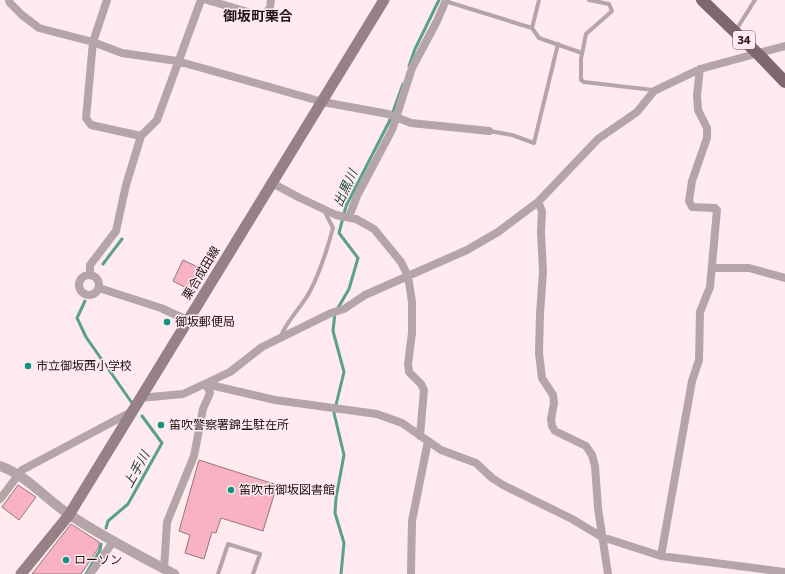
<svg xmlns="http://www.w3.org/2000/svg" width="785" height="574" viewBox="0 0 785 574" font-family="Commissioner,'Noto Sans JP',sans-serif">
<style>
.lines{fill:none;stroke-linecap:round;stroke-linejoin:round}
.stream{stroke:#5aa090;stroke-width:3}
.building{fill:#f8b2c4;stroke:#93757c}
.service{stroke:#b4a5a8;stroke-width:4}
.minor{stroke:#b4a5a8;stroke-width:8}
.tertiary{stroke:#b4a5a8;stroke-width:10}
.secondary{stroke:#968186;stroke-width:11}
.primary{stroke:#80676d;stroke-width:12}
.poi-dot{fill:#0f947e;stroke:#ffeaef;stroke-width:1.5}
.labels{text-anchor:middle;stroke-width:3;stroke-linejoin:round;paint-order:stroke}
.shield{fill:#ffeaef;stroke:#625457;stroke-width:1}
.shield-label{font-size:11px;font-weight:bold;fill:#1f1316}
.street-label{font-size:12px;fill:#1f1316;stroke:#ffeaef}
.poi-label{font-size:12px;fill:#1f1316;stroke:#ffeaef;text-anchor:start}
.water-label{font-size:13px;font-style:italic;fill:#19483e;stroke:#ffeaef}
.quarter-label{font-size:14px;font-weight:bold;fill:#1f1316;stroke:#ffeaef}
</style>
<rect width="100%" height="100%" fill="#ffeaef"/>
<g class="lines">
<path class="stream" d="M 409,66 L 415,49 L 439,0
M 103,264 L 122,239
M 85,301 L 77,318 L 86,337 L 132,403
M 106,528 L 108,521 L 128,504 L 162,443 L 142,416
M 86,574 L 100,550 L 101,544
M 341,574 L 344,543 L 335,513 L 336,498 L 344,455 L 334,413 L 344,372 L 333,331 L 335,313 L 349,289 L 358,258 L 339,233 L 346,206 L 390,120 L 403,84"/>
</g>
<path class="building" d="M 183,260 L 202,269 L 192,291 L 173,281 Z
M 199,460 L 277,485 L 263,531 L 221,518 L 216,533 L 212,532 L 204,559 L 185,553 L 190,535 L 179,531 Z
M 18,485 L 36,497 L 19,520 L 2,507 Z
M 71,524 L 99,542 L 99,547 L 81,574 L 32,574 Z"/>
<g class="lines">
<path class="service" d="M 589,0 L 609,4 L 612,11 L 586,34 L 581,59 L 581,80 L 584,82 L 653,90
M 445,1 L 532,28 L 539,38 L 582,53
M 532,28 L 539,0
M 736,30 L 755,0
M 489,131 L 512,135 L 534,143 L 558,44
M 280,338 C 287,320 300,309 309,293 C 320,273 327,250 333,228 L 325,212
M 218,574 L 228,544 L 260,554 L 253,574"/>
<path class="minor" d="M 9,0 L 10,3 L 22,15 L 39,28 L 93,42 L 122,53 L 177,61 L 323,102 L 388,114 L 411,123 L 489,131
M 107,0 L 93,42 L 86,118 L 91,125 L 141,136
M 207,0 L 255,14 L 266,14 L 270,7 L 271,0
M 272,183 L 300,198 L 336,215 L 356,219 L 374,229 L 401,262 L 408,276 L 412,302 L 412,333 L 408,364 L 409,372 L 421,384 L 424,390 L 420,436
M 538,202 L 542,211 L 541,232 L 543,272 L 540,314 L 539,353 L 542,378 L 553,395 L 554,403 L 551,419 L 552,426 L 555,431 L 586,446 L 592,455 L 595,466 L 598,508 L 608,574
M 349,217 L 357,196 L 392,130 L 412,68 L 437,21 L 446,0
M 712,268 L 749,268 L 785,278
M79 285a10 10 0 1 1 20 0a10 10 0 1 1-20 0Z
M 90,275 L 90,265 L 116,231 L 126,185 L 141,136 L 157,120 L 201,0
M 99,288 L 161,308 L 187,320
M 206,384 L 275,400 L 377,414 L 402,423 L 441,450 L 476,463 L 492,478 L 503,485 L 572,519 L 602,537 L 661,556 L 785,572
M 140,398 L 183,394 L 230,372 L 262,347 L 331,313 L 344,309 L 365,295 L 467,250 L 498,232 L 538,202 L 598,139 L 637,112 L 654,91 L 700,69 L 785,46
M 0,499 L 22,470 L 131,412
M 661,556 L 692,381 L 699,360 L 700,312 L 710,287 L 717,210 L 715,208 L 692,207 L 689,201 L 692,181 L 707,138 L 707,128 L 698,110 L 697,95 L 700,69
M 164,569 L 167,522 L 194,456 L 203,409 L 210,393 L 206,384
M 90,574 L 113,542
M 411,574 L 412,521 L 428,441"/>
<path class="tertiary" d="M 0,466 C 25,474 48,501 70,515 C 103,537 138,555 174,574"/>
<path class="secondary" d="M 21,574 L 69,515 L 384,0"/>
<path class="primary" d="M 702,0 L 759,55 L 785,82"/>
</g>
<g class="poi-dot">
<circle cx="167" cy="322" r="4"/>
<circle cx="28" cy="366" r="4"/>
<circle cx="161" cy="425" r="4"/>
<circle cx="231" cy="490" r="4"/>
<circle cx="66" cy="560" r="4"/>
</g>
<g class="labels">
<rect class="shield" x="733" y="31" width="22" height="18" rx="3"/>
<g class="shield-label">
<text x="744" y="44">34</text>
</g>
<g class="street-label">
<text transform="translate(201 273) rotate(-59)" y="4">栗合成田線</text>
</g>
<g class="poi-label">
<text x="175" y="326">御坂郵便局</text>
<text x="36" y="370">市立御坂西小学校</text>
<text x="169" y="429">笛吹警察署錦生駐在所</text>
<text x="239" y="494">笛吹市御坂図書館</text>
<text x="74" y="564">ローソン</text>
</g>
<g class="water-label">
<text transform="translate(345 188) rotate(-65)" y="5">出黒川</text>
<text transform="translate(136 469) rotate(-61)" y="5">上手川</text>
</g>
<g class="quarter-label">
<text x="258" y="21">御坂町栗合</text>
</g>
</g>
</svg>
